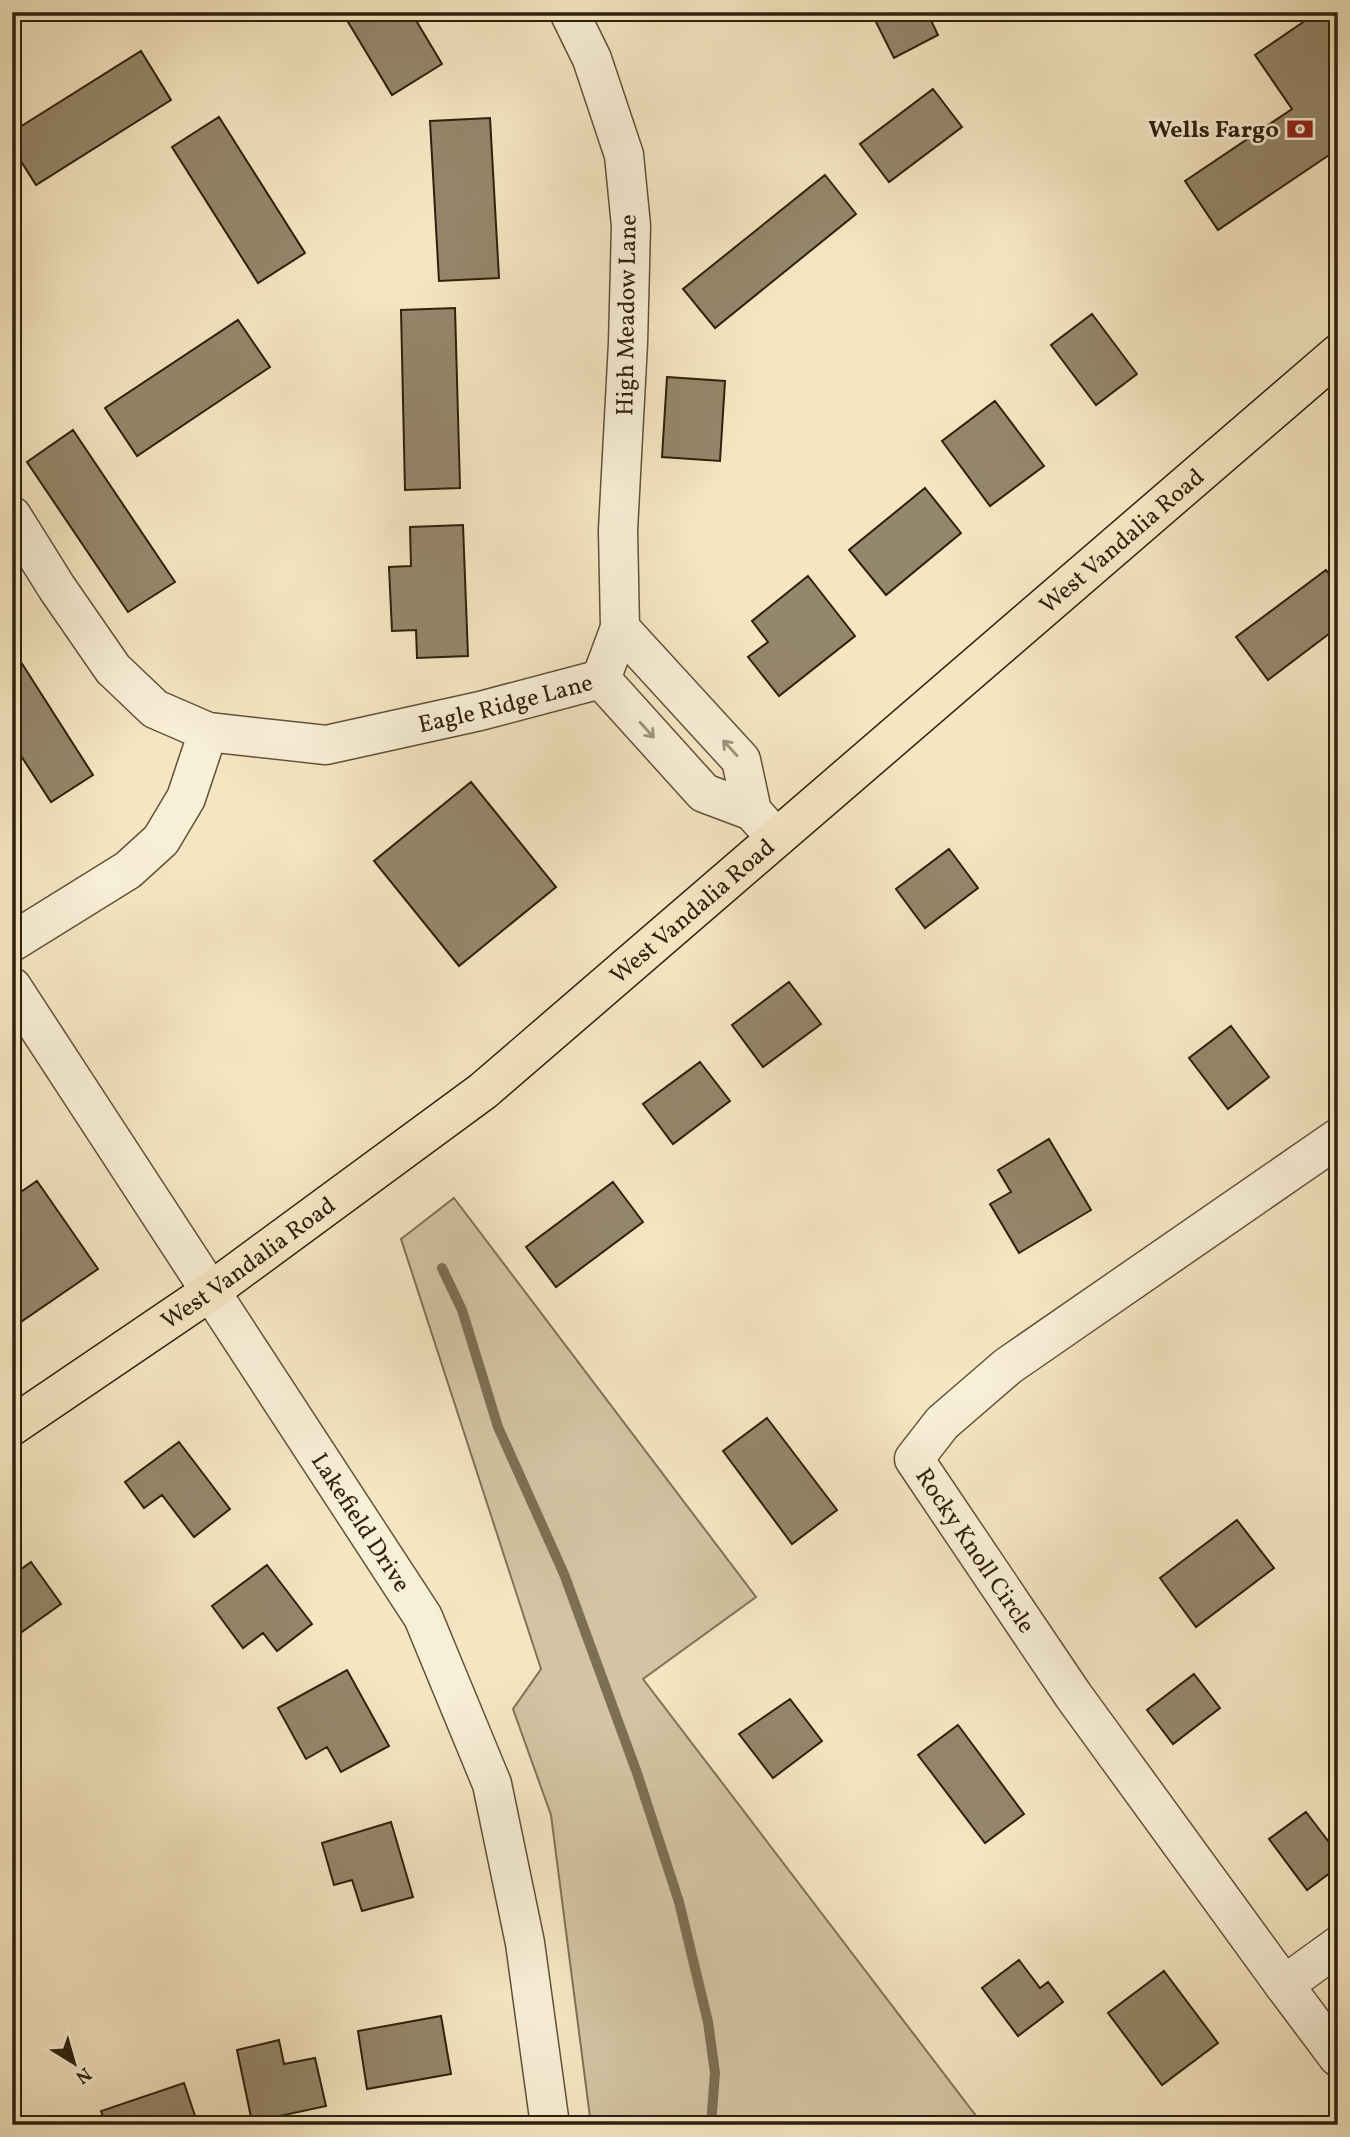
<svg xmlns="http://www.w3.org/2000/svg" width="1350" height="2137" viewBox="0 0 1350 2137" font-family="Vollkorn,serif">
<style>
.green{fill:#d3c4a3;stroke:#807258;stroke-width:2}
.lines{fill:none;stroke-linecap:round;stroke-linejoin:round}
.stream{stroke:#7d6f54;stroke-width:10}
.building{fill:#95876b;stroke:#2e200c;stroke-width:2}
.minor-casing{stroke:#60523a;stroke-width:41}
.major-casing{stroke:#2e200c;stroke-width:41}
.minor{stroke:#f8efd7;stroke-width:38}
.major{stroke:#f5e6c2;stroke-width:38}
.oneway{stroke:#9d927c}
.labels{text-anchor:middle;stroke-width:5;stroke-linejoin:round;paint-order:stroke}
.poi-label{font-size:24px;font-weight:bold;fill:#2e200c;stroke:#f8efd7;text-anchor:end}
.street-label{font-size:24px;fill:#2e200c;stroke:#f8efd7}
</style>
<rect width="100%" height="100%" fill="#f5e6c2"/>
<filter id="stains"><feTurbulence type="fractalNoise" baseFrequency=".00286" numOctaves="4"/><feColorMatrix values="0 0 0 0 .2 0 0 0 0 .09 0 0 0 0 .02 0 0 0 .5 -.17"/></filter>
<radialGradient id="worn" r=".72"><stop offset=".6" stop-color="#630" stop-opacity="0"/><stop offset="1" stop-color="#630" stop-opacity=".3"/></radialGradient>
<path class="green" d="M 454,1198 L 756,1597 L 643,1679 L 983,2125 L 591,2125 L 551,1815 L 513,1709 L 541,1669 L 401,1239 Z"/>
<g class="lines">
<path class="stream" d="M 442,1268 L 462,1310 L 498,1427 L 564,1574 L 637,1773 L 679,1902 L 708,2022 L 715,2073 L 711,2125"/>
</g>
<path class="building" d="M 342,12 L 411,12 L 442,64 L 392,95 Z
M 871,12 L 927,12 L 938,35 L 894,58 Z
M 1318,12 L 1330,12 L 1338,24 L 1338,149 L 1218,230 L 1185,181 L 1292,109 L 1255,55 Z
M 141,51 L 171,100 L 36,185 L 12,147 L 12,132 Z
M 933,89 L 962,127 L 889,182 L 860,144 Z
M 219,117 L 305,253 L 258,283 L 172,147 Z
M 490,118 L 499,278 L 439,281 L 430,121 Z
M 825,175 L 856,214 L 715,328 L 683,289 Z
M 455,308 L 460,488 L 405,490 L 401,310 Z
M 1092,314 L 1137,374 L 1096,405 L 1051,345 Z
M 238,320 L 270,367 L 137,456 L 105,408 Z
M 667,377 L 725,381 L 720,461 L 662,457 Z
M 995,401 L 1044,466 L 990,506 L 942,441 Z
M 73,430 L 175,582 L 128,612 L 27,462 Z
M 925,488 L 961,533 L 886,595 L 849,550 Z
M 463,525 L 468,656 L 417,658 L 416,630 L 392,631 L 389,567 L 411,566 L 410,527 Z
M 1326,570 L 1338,586 L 1338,627 L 1268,680 L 1236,637 Z
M 808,576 L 855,636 L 779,696 L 748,657 L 768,642 L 752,621 Z
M 12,648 L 93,775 L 51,802 L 12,742 Z
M 471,782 L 556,887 L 459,966 L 374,861 Z
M 949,849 L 978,888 L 925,928 L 896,889 Z
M 789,982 L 821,1024 L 763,1067 L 732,1025 Z
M 1231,1026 L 1269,1077 L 1228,1109 L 1189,1058 Z
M 700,1062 L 730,1101 L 673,1144 L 643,1104 Z
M 1049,1139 L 1091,1210 L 1019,1253 L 990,1204 L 1011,1192 L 998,1170 Z
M 37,1181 L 98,1269 L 12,1328 L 12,1198 Z
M 613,1182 L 643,1222 L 556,1287 L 526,1247 Z
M 767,1418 L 837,1510 L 792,1544 L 723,1451 Z
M 179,1442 L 230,1509 L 194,1537 L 162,1495 L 144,1508 L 125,1482 Z
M 1237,1520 L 1274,1568 L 1196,1627 L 1160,1578 Z
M 31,1562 L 61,1604 L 12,1639 L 12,1576 Z
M 267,1565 L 312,1624 L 277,1651 L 263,1633 L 243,1648 L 212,1606 Z
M 347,1670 L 389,1746 L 341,1772 L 327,1747 L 306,1759 L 278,1708 Z
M 1194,1674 L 1220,1708 L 1173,1744 L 1147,1710 Z
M 790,1699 L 822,1741 L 773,1778 L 739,1734 Z
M 958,1725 L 1024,1814 L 985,1843 L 918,1755 Z
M 1306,1812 L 1338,1854 L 1338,1867 L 1307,1890 L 1269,1839 Z
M 391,1822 L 413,1897 L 362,1911 L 352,1880 L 334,1885 L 322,1843 Z
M 1019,1960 L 1040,1988 L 1048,1982 L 1063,2002 L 1018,2036 L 982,1988 Z
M 1164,1971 L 1218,2043 L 1162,2085 L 1108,2013 Z
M 441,2016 L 451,2074 L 367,2089 L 358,2031 Z
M 279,2040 L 284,2064 L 315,2058 L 326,2106 L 252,2122 L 237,2050 Z
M 184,2083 L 198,2125 L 106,2125 L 101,2111 Z"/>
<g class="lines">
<defs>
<g id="minor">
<path d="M 569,12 L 592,59 L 624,155 L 631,226 L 628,343 L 618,530 L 620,628 L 601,679"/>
<path id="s1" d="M 12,516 L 57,588 L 113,669 L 155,709 L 208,732 L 326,745 L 480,711 L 601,679"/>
<path d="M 620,628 L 741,760 L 752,811 L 776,838"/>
<path d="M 601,679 L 704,793 L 752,811"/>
<path d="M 12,942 L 128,870 L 161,840 L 186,798 L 208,732"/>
<path id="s2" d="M 12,987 L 423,1617 L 492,1784 L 525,1943 L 550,2125"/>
<path id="s3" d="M 1338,1138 L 1008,1366 L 942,1423 L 914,1459 L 1073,1695 L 1284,1985 L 1338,1946"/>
<path d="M 1284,1985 L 1338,2057"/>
</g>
<g id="major">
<path id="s4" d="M 12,1426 L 211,1291 L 483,1091 L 1338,354"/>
</g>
</defs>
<use href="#minor" class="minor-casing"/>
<use href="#major" class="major-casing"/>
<use href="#minor" class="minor"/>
<use href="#major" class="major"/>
</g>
<defs><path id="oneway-shaft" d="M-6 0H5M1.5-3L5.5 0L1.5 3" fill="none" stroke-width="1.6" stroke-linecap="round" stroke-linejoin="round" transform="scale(1.75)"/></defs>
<g class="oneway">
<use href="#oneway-shaft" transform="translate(647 730) rotate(48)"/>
<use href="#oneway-shaft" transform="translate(730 748) rotate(-132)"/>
</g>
<defs>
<symbol id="bank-bare" viewBox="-9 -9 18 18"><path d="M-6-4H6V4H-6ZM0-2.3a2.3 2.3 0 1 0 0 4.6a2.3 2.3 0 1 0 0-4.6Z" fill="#8f2418" stroke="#f8efd7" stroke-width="2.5" paint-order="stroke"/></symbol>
</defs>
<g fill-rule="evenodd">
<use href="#bank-bare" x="1281" y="110" width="38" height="38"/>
</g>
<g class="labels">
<g class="poi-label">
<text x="1279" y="137">Wells Fargo</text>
</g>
<g class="street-label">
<text transform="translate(626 315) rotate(-89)" y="8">High Meadow Lane</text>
<text dy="8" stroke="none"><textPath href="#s4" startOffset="1421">West Vandalia Road</textPath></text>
<text dy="8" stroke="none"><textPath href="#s1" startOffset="602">Eagle Ridge Lane</textPath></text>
<text dy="8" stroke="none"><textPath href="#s4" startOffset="854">West Vandalia Road</textPath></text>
<text dy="8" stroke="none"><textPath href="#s4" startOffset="287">West Vandalia Road</textPath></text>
<text dy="8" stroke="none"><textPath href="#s2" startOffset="639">Lakefield Drive</textPath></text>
<text dy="8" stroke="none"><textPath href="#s3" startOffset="644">Rocky Knoll Circle</textPath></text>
</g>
</g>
<rect width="1350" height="2137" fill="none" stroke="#f5e6c2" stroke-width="42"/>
<rect x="14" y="14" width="1322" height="2109" fill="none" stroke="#2e200c" stroke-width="3.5"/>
<rect x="21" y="21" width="1308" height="2095" fill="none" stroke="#2e200c" stroke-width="2"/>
<g transform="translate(74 2063) rotate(143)" stroke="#f8efd7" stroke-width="5" paint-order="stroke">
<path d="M0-5L12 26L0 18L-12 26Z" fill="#2e200c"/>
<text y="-10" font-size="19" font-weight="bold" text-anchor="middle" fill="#2e200c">N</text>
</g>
<rect width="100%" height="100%" filter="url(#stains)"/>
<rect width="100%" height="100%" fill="url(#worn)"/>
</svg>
